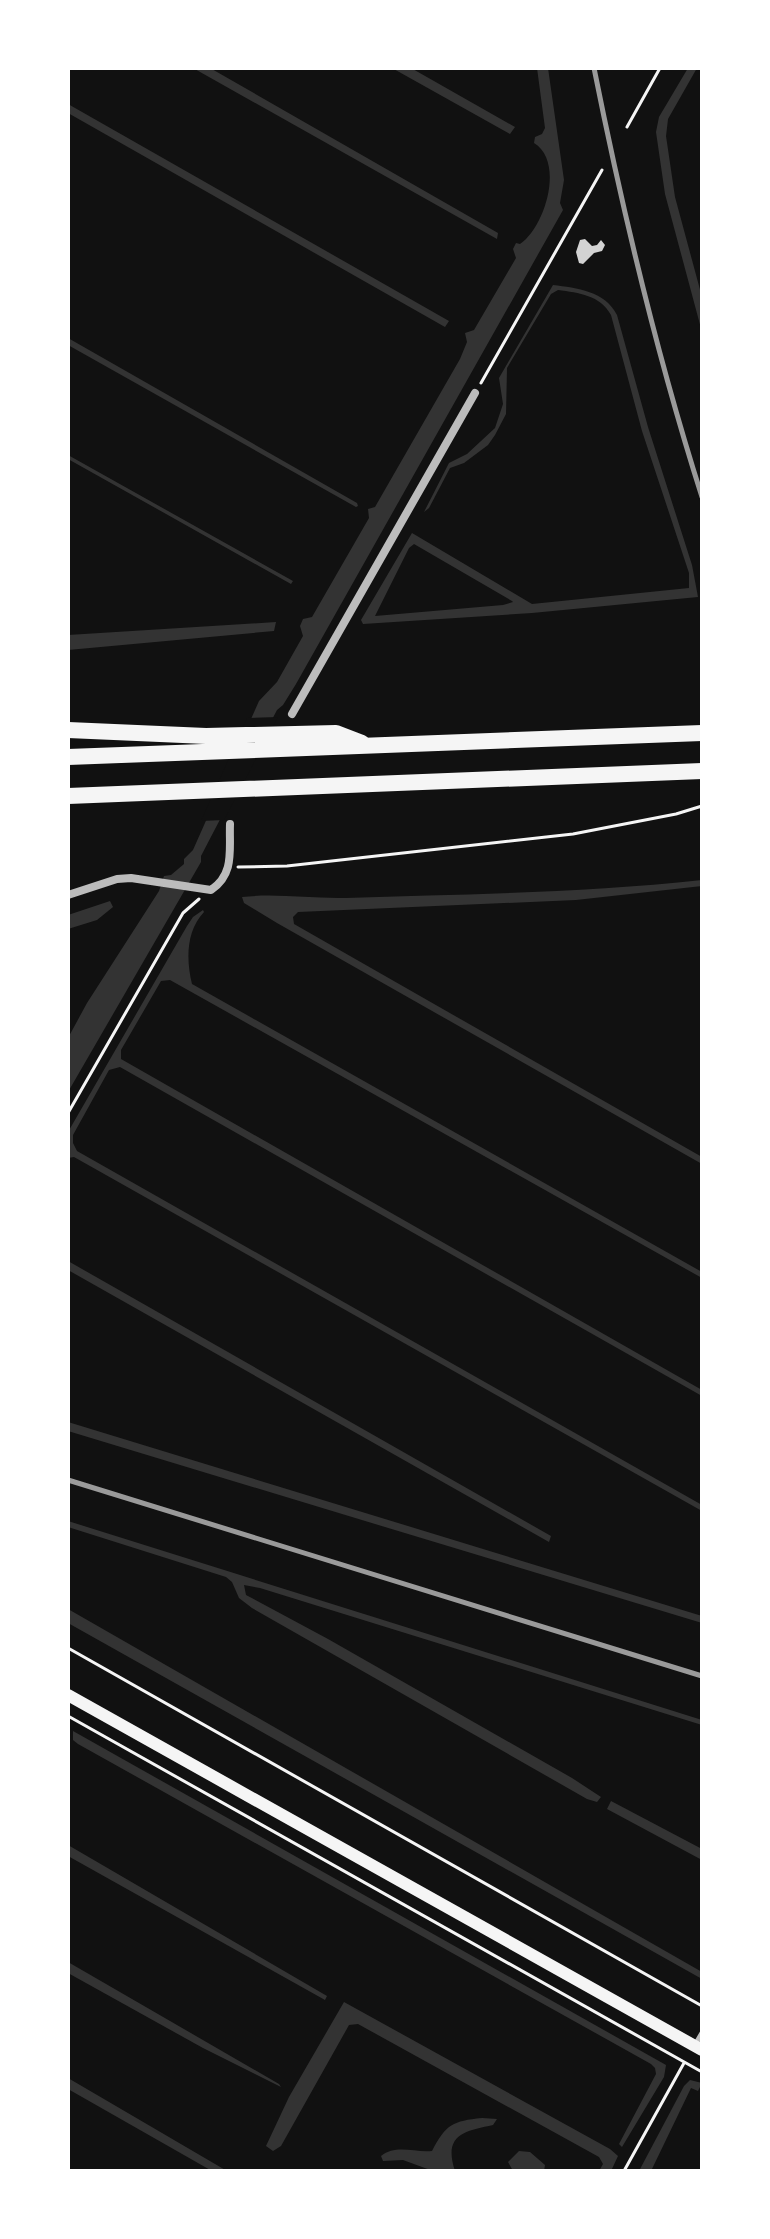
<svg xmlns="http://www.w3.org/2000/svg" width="770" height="2239" viewBox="0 0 770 2239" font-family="'Crimson Pro',serif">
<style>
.water{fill:#333;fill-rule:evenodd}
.pier{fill:#111}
.building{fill:#d3d3d3}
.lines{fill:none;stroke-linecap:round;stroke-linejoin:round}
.path{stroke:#f5f5f5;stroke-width:3}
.service{stroke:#bcbcbc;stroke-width:5}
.minor{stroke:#bcbcbc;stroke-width:8}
.secondary{stroke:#f5f5f5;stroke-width:12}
.motorway{stroke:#f5f5f5;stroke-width:16}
.rail{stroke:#9a9a9a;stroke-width:5}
</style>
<rect width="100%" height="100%" fill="#111"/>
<path class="water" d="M 193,68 L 210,68 L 498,233 L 497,239 Z
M 392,68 L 411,68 L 515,127 L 510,134 Z
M 537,68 L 548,68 L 564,180 L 560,203 L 563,210 L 296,684 L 283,705 L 277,710 L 201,856 L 201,862 L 68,1092 L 68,1038 L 87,1003 L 159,891 L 164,876 L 171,875 L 184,864 L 184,859 L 193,850 L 259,701 L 277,682 L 303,636 L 300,626 L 303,619 L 312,617 L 369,518 L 368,509 L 375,507 L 460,359 L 467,342 L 465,333 L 474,330 L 516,258 L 513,249 L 516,243 L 520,244 C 545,227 565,162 534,143 L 535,137 L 542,134 L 545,128 Z
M 688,68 L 697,68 L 668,119 L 666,136 L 675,197 L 702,297 L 702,332 L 665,194 L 656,132 L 659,117 Z
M 68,104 L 449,321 L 445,327 L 68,113 Z
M 553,285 C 577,288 605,291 617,315 L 648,427 L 692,565 L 698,597 L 532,613 L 363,624 L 361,620 L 412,533 L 532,604 L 689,588 L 689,573 L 642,431 L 611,315 C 600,295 579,293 558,290 L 551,294 L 507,368 L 506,414 L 495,435 L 488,445 L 464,463 L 450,468 L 429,508 L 424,512 L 449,463 L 467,454 L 495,428 L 503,404 L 499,378 ZM 414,544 L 512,601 L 513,602 L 503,605 L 375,616 L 409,548 Z
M 68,338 L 357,503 L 358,506 L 356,507 L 68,345 Z
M 68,455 L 293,581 L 291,584 L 68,459 Z
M 276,622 L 274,631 L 68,650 L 68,635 Z
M 702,880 L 702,886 L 576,900 L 298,912 L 293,917 L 294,924 L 702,1157 L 702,1164 L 277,923 L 244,903 L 242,897 C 276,893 312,899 346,898 C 465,894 584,893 702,880 Z
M 110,901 L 113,907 L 97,920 L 68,929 L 68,915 Z
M 203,910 L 204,912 C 186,931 186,960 192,984 L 702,1272 L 702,1278 L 170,980 L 161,981 L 121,1050 L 121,1059 L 702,1390 L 702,1396 L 120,1067 L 109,1070 L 73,1135 L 73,1143 L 77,1151 L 702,1505 L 702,1511 L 74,1157 L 68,1158 L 68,1132 L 187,926 L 193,917 Z
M 68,1261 L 551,1536 L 549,1542 L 68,1270 Z
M 68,1422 L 702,1616 L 702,1623 L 68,1431 Z
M 68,1521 L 702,1720 L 702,1725 L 260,1588 L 244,1585 L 246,1595 L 328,1639 L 572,1778 L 601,1797 L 597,1802 L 587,1799 L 252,1608 L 239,1598 L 232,1582 L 226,1577 L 68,1527 Z
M 68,1609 L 702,1972 L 702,1979 L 68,1623 Z
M 73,1731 L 666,2065 L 664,2077 L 622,2147 L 619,2144 L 656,2074 L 655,2068 L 651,2064 L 78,1744 L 73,1740 Z
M 611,1801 L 702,1849 L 702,1860 L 607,1809 Z
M 68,1845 L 327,1996 L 325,2000 L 68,1856 Z
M 68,1962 L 279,2084 L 281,2087 L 203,2048 L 68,1973 Z
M 344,2002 L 610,2149 L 618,2156 L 611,2171 L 599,2171 L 603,2164 L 599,2157 L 358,2024 L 349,2025 L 281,2146 L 273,2151 L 266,2146 L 289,2097 Z
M 68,2078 L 227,2171 L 212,2171 L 68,2089 Z
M 690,2080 L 702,2083 L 698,2091 L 691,2088 L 651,2171 L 639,2171 L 684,2086 Z
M 482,2118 L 497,2119 L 493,2125 C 464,2131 443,2135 455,2171 L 433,2171 L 403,2160 L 383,2161 L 381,2156 C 396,2144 415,2153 432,2151 C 446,2124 453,2121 482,2118 Z
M 519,2151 L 530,2152 L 545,2165 L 544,2171 L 513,2171 L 508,2162 Z"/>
<path class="pier" d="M 278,717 L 224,820 L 201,821 L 247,718 Z"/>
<path class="building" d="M 585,239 L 592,246 L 597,245 L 601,240 L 605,245 L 602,251 L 594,253 L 583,264 L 579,263 L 576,252 L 580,240 Z"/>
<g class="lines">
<path class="path" d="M 627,127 L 660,68
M 481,383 L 602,170
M 238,867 L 287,866 L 573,834 L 676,814 L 702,806
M 68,1113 L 183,913 L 199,899
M 68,1648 L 702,2006
M 68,1716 L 702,2072
M 624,2171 L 684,2063"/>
<path class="service" d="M 695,2045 L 702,2033"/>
<path class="minor" d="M 292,714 L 475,393
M 68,895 L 117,879 L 131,878 L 211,890 C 235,874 229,850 230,824"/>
<path class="secondary" d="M 68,1695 L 702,2050"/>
<path class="motorway" d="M 68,730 L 206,736 L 336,733 L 362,743
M 68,757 L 702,733
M 68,796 L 702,771"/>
<path class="rail" d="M 594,68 C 623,213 657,356 702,497
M 68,1480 L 702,1676"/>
</g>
<rect width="770" height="2239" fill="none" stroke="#ffffff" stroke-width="140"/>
</svg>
